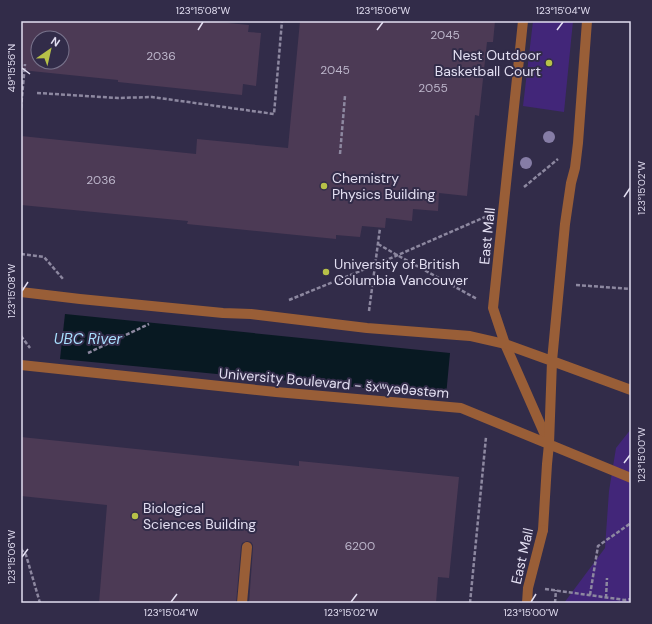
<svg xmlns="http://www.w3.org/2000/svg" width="652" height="624" viewBox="0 0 652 624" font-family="'DM Sans',sans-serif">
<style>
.green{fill:#422679}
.water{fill:#081922}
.building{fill:#4c3a55;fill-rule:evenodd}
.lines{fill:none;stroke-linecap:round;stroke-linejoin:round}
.path{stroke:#8d88a0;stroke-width:2.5;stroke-dasharray:4 2;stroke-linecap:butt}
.service{stroke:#995e37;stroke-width:10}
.pedestrian{stroke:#995e37;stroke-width:10}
.minor{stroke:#995e37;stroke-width:10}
.tree{fill:#867da6}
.ticks{fill:none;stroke:#e2def1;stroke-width:1.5}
.poi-dot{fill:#b7c148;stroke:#322c49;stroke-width:1.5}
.labels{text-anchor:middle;stroke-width:4;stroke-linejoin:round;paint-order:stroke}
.number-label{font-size:12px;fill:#bcb5ca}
.poi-label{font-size:14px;fill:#e2def1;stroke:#322c49;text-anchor:start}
.street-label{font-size:14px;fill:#e2def1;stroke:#322c49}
.water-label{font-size:15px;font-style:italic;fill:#a8dffe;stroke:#322c49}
.neatline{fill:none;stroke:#e2def1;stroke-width:1.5}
.ticks-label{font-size:10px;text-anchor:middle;fill:#e2def1}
</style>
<rect width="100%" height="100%" fill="#322c49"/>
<path class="green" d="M 533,21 L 573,21 L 564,112 L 523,106 Z
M 631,429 L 631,603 L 564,603 L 605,548 L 609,491 L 616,448 Z"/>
<path class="water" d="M 65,314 L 450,353 L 446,396 L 60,359 Z"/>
<path class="building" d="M 21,21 L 207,21 L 249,25 L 248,32 L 261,33 L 256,86 L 243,84 L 242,95 L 118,82 L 118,80 L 21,70 ZM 38,38 L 62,38 L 62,62 L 38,62 Z
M 300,21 L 495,21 L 493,42 L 487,42 L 479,116 L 475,115 L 467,196 L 439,193 L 438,211 L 413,209 L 412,221 L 386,218 L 385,228 L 362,226 L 360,237 L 336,235 L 336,239 L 187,224 L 188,221 L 21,205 L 21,136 L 196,154 L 197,139 L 288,148 Z
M 21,437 L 299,466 L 299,461 L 459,477 L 449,578 L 438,577 L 436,603 L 249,603 L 253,548 L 253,545 L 251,542 L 247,541 L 242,543 L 241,546 L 236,603 L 99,603 L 107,505 L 21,496 Z"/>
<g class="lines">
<path class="path" d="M 37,93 L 118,98 L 152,97 L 274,114 L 282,21
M 21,108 L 25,64
M 340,154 L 345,96
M 524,187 L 558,159
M 378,244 L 397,255 L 477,299
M 21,254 L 44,257 L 63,279
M 576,285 L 631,289
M 289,300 L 375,265 L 485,217
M 369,311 L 380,228
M 21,336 L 30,348
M 88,353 L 149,324
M 21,549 L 26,555 L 40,603
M 545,589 L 625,600 L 631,599
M 590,595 L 598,546 L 631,523
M 606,598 L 607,578
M 470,603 L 486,437
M 555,603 L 556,590"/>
<path class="service" d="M 523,21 L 493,308 L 505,344 L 549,444
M 242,603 L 247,547"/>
<path class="pedestrian" d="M 21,292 L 80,299 L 223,313 L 251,314 L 367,328 L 470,336 L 505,344 L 552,361 L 631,390
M 21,365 L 276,392 L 461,408 L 631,478
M 543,530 L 547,464 L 549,444 L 552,361 L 565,224 L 571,183 L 575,168 L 578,143 L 587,21"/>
<path class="minor" d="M 527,603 L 528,588 L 543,530"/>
</g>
<g class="tree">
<circle cx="549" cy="137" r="6"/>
<circle cx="526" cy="163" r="6"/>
</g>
<path class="ticks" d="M 198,30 L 203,22M 377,30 L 383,22M 557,30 L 563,22M 22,68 L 30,74M 624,197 L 630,188M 22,291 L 28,282M 624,463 L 630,455M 22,557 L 28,549M 171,602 L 177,594M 351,602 L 357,594M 531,602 L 536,594"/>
<g class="poi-dot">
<circle cx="549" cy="63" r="4"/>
<circle cx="324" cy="186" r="4"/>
<circle cx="326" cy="272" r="4"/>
<circle cx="135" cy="516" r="4"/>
</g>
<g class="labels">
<g class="number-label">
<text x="445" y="39">2045</text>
<text x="161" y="60">2036</text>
<text x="335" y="74">2045</text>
<text x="433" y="92">2055</text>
<text x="101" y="184">2036</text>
<text x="360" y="550">6200</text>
</g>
<g class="poi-label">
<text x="541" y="60" text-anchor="end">Nest Outdoor<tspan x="541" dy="16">Basketball Court</tspan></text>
<text x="332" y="183">Chemistry<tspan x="332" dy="16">Physics Building</tspan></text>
<text x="334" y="269">University of British<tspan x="334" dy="16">Columbia Vancouver</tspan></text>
<text x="143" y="513">Biological<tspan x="143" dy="16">Sciences Building</tspan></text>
</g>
<g class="street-label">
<text transform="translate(487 236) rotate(-84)" y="5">East Mall</text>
<text transform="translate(334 383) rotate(5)" y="5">University Boulevard - šxʷyəθəstəm</text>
<text transform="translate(522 556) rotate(-77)" y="5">East Mall</text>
</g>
<g class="water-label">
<text x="88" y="344">UBC River</text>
</g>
</g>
<rect width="652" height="624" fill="none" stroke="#322c49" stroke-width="44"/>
<g transform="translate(50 50) rotate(34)"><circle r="19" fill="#322c49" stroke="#78738c"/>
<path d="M0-3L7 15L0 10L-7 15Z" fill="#b7c148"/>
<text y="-6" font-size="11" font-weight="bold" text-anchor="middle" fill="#e2def1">N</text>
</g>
<rect x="22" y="22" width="608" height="580" class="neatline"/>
<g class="ticks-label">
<text x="203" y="14">123°15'08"W</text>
<text x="383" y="14">123°15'06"W</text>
<text x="563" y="14">123°15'04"W</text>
<text transform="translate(11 68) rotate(-90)" y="4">49°15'56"N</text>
<text transform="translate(641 188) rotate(-90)" y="4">123°15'02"W</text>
<text transform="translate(11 291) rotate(-90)" y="4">123°15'08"W</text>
<text transform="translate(641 455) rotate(-90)" y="4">123°15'00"W</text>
<text transform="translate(11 557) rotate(-90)" y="4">123°15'06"W</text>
<text x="171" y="616">123°15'04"W</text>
<text x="351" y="616">123°15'02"W</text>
<text x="531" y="616">123°15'00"W</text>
</g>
</svg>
